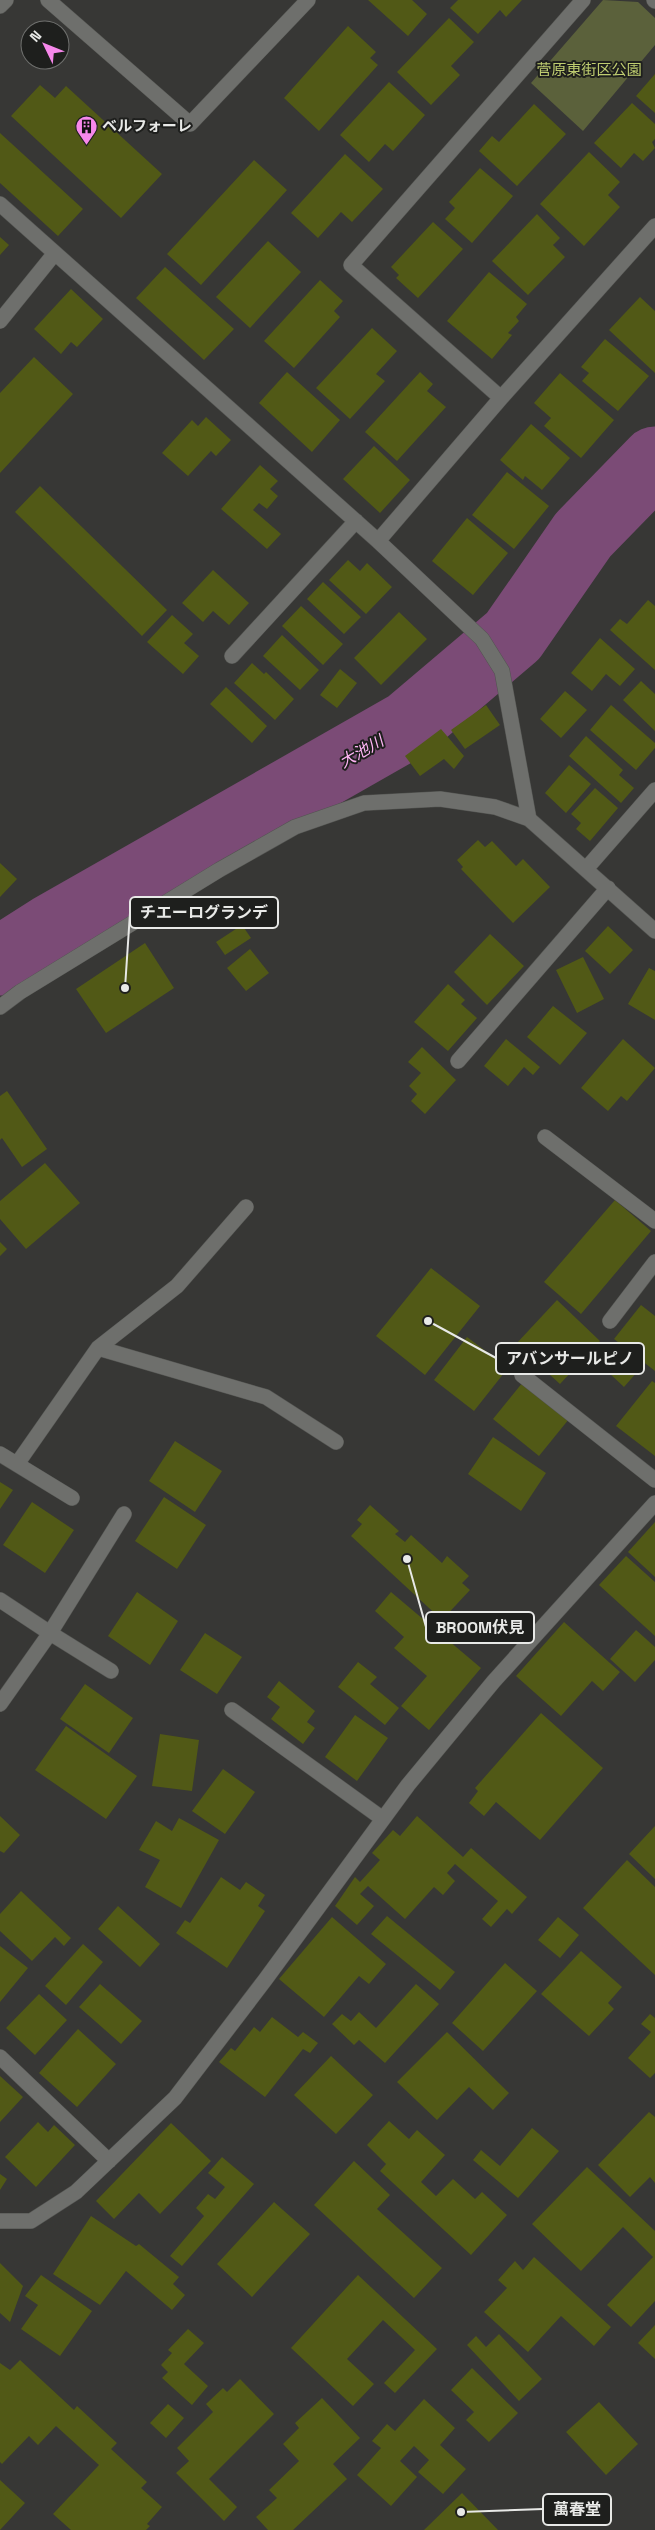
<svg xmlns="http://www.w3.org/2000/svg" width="655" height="2530" font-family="'Space Grotesk','Noto Sans JP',sans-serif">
<rect width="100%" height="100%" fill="#373735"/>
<path fill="#5b613b" d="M603,0L638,2L655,18V45L583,131L531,83Z"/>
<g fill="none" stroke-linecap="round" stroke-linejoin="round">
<path stroke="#7b4b76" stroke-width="69" d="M0,961L50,929L408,725L513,636L583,535L655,461"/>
</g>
<path fill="#515916" d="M368,0H412L427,14L408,36Z
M458,0H522L506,17L500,10L478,34L450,8Z
M449,18L474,42L451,66L460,75L431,105L397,72Z
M348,26L376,52L370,58L378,65L319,131L284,98Z
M655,74V113L636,96Z
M389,82L425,115L393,151L385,144L369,162L340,135Z
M40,85L55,98L66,86L162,174L121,218L11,116Z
M632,103L655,124V139L652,142L655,148L643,161L634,153L621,168L594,143Z
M534,104L566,134L517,186L479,151L492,136L499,142Z
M0,133L83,209L58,236L0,183Z
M589,152L620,182L608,195L620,207L584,246L540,204Z
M345,154L383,189L352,222L341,212L318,238L291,213Z
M254,160L287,190L201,285L167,254Z
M480,168L513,196L472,243L445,219L455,208L449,202Z
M537,214L560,238L553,245L565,257L528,295L492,261Z
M433,222L463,249L418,298L396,278L399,275L391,267Z
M0,237L9,245L0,255Z
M268,241L301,272L250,328L216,297Z
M165,267L234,329L204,360L136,298Z
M489,272L527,304L516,317L519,321L508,333L512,335L492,359L447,321Z
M320,280L343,301L334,311L340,317L294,368L264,341Z
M71,289L103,319L77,347L71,342L61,354L34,329Z
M640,297L655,311V373L609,330Z
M372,328L397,351L376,374L385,381L350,419L316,388Z
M605,339L649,376L618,411L582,381L589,373L581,367Z
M34,357L73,394L0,473V393Z
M287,372L340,420L312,452L259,403Z
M420,372L433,384L427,391L446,407L397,461L365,432Z
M560,373L614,420L581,458L544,426L551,418L534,403Z
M206,417L231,440L216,456L211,451L188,476L162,453L192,420L198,426Z
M531,424L570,458L542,490L525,476L523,480L500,460Z
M374,446L410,480L380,513L343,479Z
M260,465L278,481L270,489L278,496L267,509L259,503L253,510L281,534L267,549L221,509Z
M507,472L549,506L514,549L472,515Z
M40,486L167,610L142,636L15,512Z
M467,518L508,553L473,595L432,561Z
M348,560L360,571L367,563L392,587L366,614L329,580Z
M213,570L249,603L229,625L213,611L203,622L182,603Z
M323,582L361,617L344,634L307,599Z
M648,600L655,606V670L610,630L620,619L627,624Z
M301,606L343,644L323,665L282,626Z
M399,612L427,639L381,685L354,658Z
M172,615L193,634L184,643L199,656L183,674L147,642Z
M282,635L319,670L300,690L263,656Z
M600,638L635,669L620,686L606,674L592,691L571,673Z
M252,663L264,674L266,672L294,699L275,720L234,683Z
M340,669L357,683L337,708L320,695Z
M641,681L655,694V731L623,700Z
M226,687L267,726L252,743L210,704Z
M565,691L587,710L561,738L540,719Z
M486,705L500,725L465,749L451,730Z
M611,705L655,743V748L636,770L590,730Z
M441,729L464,756L454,769L444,759L420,776L405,756Z
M586,736L623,770L619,775L634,788L621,803L569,756Z
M569,765L591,784L566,813L545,793Z
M595,788L618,808L590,841L576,829L581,823L571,814Z
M478,840L485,847L492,841L516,866L523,859L550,887L513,923L461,869L463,867L457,860Z
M0,863L17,879L0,897Z
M242,925L251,938L225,955L216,942Z
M608,926L633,950L610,974L585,951Z
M490,934L524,966L487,1005L454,972Z
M145,943L174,988L106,1033L76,989Z
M250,949L269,973L246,991L227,968Z
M583,957L604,999L577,1013L556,970Z
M649,968L655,971V1020L628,1004Z
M448,984L465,1000L461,1004L477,1018L448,1051L414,1022Z
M553,1006L587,1033L560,1065L527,1037Z
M506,1039L540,1067L533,1075L524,1067L508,1086L484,1066Z
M623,1039L655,1068L627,1101L621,1096L608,1111L581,1088Z
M422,1047L456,1080L425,1114L411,1101L417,1094L409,1086L421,1073L408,1062Z
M7,1091L47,1149L22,1167L2,1138L0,1140V1096Z
M45,1163L80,1203L26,1249L0,1219V1201Z
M615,1200L651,1231L581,1314L544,1282Z
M0,1242L7,1249L0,1256Z
M431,1268L480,1306L425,1375L376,1336Z
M557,1300L600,1341L560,1384L516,1344Z
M641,1305L655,1316V1371L614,1339Z
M467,1337L508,1368L474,1411L434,1380Z
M606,1342L638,1371L624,1387L592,1357Z
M652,1381L655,1383V1456L616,1426Z
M523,1382L569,1419L539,1456L493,1419Z
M493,1437L546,1473L521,1511L468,1474Z
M175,1441L222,1471L195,1512L149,1481Z
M0,1482L13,1490L0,1509Z
M164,1497L206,1525L177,1569L135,1541Z
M32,1502L74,1530L45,1573L3,1545Z
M370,1505L399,1531L395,1534L405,1542L411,1535L442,1563L447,1556L469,1576L462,1583L470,1590L442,1620L351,1536L362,1524L357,1520Z
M655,1522V1577L628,1552Z
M626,1556L655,1582V1636L599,1585Z
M137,1592L178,1621L150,1665L108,1636Z
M391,1592L481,1668L429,1730L401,1706L427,1676L394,1648L404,1637L375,1611Z
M564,1622L620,1672L603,1691L592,1681L561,1716L516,1676Z
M636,1630L655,1647V1660L635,1682L610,1659Z
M205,1633L242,1657L217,1694L180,1670Z
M358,1662L377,1677L370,1684L399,1708L385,1725L338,1687Z
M279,1681L315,1711L307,1722L315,1728L303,1744L271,1719L280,1707L267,1697Z
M85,1684L133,1718L109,1753L60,1719Z
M541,1713L603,1768L540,1840L496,1802L484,1816L469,1803L478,1791L475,1788Z
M355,1715L388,1738L357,1781L325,1757Z
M66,1726L137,1776L106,1819L35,1770Z
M160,1734L199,1740L192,1791L152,1786Z
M223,1769L255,1792L225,1834L192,1811Z
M0,1816L20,1835L4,1853L0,1851Z
M417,1816L463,1857L471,1848L527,1897L512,1914L507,1909L491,1927L482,1919L498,1901L455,1864L447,1873L455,1881L443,1895L434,1887L405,1919L368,1886L360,1894L374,1906L357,1925L335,1906L355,1877L360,1882L380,1860L372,1853L393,1830L400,1836Z
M179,1818L219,1840L181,1908L145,1887L160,1860L139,1850L156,1821L172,1831Z
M655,1826V1879L629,1854Z
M627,1860L655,1887V1975L583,1908Z
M221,1877L240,1890L246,1882L265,1895L258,1906L265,1911L227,1968L176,1933L185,1920L190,1923Z
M21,1891L71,1938L64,1946L55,1937L32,1961L0,1931V1914Z
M118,1906L160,1944L140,1967L98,1929Z
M387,1916L455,1972L440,1990L371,1934Z
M332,1917L386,1964L369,1984L359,1976L324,2017L279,1979Z
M558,1917L579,1935L560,1958L538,1940Z
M83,1944L103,1962L66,2005L45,1986Z
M0,1946L28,1968L0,2002Z
M581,1951L622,1987L608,2003L614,2009L589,2036L541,1994Z
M505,1963L537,1991L483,2051L452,2023Z
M100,1984L142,2021L121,2044L79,2007Z
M416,1984L439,2004L385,2063L359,2040L354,2045L332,2024L342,2014L351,2021L359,2012L376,2028Z
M39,1994L67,2020L35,2055L6,2028Z
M650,2014L655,2018V2073L650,2078L628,2058L651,2032L641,2024Z
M272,2017L298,2037L303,2032L318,2043L310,2053L303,2049L265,2097L219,2062L231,2048L235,2051L254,2027L260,2032Z
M78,2029L116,2064L77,2107L39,2073Z
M447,2032L509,2093L493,2110L469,2087L437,2120L397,2082Z
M331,2056L373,2095L336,2134L294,2095Z
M0,2076L23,2097L0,2122Z
M649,2112L655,2117V2183L650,2177L630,2197L598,2165Z
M389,2121L409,2139L417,2130L445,2155L421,2182L436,2196L453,2179L475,2199L482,2192L507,2215L471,2255L380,2171L386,2164L367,2145Z
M38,2122L48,2132L54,2125L75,2145L36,2187L5,2157Z
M171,2123L211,2161L160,2214L139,2193L114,2219L96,2201Z
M532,2128L559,2151L518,2198L473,2160L481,2150L500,2166Z
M222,2157L254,2184L182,2266L170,2256L204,2216L196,2208L208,2194L215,2199L225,2187L208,2173Z
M354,2161L390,2195L377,2209L442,2268L414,2298L314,2205Z
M587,2167L655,2231V2301L631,2327L607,2305L653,2257L623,2227L581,2271L532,2224Z
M0,2174L7,2179L0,2190Z
M274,2202L310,2234L252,2297L217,2264Z
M91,2216L136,2246L139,2244L179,2277L173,2284L185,2295L172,2310L126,2271L100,2305L53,2274Z
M534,2257L611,2327L594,2346L561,2316L528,2352L484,2312L507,2288L498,2280L515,2261L523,2270Z
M0,2263L23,2286L10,2322L0,2313Z
M41,2275L92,2311L60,2356L21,2329L38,2305L25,2296Z
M358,2275L437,2349L395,2393L384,2383L415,2350L383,2320L347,2359L374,2384L353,2406L291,2348Z
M655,2325V2359L638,2343Z
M188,2329L204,2343L184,2364L208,2386L192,2405L162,2378L168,2372L161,2365L172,2353L168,2350Z
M499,2334L542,2379L519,2401L467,2345L476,2336L486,2347Z
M20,2360L74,2410L77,2406L117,2443L111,2449L147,2482L141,2488L162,2507L147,2524L150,2526L146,2530H71L53,2514L99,2465L56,2426L38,2445L29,2436L2,2464L0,2462V2363L10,2370Z
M472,2368L518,2413L489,2442L466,2420L474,2412L451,2390Z
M240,2379L274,2414L209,2479L237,2507L224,2521L176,2473L189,2461L177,2448L213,2412L206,2404L223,2388L227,2392Z
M322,2398L360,2438L333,2464L347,2479L293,2530H268L256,2517L277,2498L269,2490L299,2461L283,2444L299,2428L295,2423Z
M424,2399L455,2428L440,2445L466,2469L443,2494L418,2472L429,2460L414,2446L400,2461L417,2477L391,2506L357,2475L381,2448L372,2441L387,2424L395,2431Z
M599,2402L638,2444L606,2475L566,2432Z
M168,2404L184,2418L166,2438L150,2423Z
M0,2480L25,2503L0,2530Z
M462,2493L498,2530H424Z"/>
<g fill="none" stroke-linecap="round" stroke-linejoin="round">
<defs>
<path id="minor" d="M48,0L190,124L308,0
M654,0L655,1
M0,6L6,0
M0,204L378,541L482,639L502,671L529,819
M0,321L55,253
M501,398L351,265L583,0
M378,541L501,398L655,226
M232,656L356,521
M586,869L655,790
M0,1007L20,992L219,870L295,827L364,803L440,799L495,807L529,819L655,931
M458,1061L608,888
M545,1137L655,1221
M610,1321L655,1262
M98,1348L266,1397L336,1442
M522,1375L655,1480
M0,1454L72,1498
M17,1464L98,1348L177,1286L246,1207
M0,1600L50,1633L0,1704
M111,1671L50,1633L124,1514
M232,1710L383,1819
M0,2057L109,2161
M0,2221H31L76,2192L175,2098L265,1980L408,1785L494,1681L655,1503"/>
</defs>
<use href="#minor" stroke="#535451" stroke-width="16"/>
<use href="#minor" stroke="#6e6f6c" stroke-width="15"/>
</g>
<defs>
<symbol id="building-pin" viewBox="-11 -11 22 30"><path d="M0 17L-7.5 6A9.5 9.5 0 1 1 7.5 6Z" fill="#f788eb" stroke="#1e1f1d"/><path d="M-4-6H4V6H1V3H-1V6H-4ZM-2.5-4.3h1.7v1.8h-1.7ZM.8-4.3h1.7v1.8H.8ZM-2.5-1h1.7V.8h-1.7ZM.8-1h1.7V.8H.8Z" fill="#111"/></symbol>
</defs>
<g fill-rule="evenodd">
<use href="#building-pin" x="74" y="114" width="25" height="34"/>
</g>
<g text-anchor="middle" stroke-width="4" stroke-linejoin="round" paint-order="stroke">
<g font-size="15" fill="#bfcd70" stroke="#1e1f1d">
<text x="589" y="75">菅原東街区公園</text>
</g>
<g font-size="15" font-weight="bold" fill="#e8e9e7" stroke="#1e1f1d" text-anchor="start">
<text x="102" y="131">ベルフォーレ</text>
</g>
<g font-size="16" font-style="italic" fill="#ffb5f5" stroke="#1e1f1d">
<text transform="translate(361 751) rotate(-30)" y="6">大池川</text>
</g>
</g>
<path fill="none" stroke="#e8e9e7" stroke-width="2" d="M125 988L130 913M428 1321L496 1358M407 1559L426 1627M461 2512L543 2509"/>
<g fill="#e8e9e7" stroke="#1e1f1d" stroke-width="2">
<circle cx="125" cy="988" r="5"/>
<circle cx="428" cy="1321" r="5"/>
<circle cx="407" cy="1559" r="5"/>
<circle cx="461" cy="2512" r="5"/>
</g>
<g fill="#1e1f1d" stroke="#e8e9e7" stroke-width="2">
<rect x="130" y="897" width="148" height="31" rx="5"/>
<rect x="496" y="1343" width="148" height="31" rx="5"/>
<rect x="426" y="1612" width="108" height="31" rx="5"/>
<rect x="543" y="2494" width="68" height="31" rx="5"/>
</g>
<g font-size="16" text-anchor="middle" font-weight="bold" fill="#e8e9e7">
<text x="204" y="918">チエーログランデ</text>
<text x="570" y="1364">アバンサールピノ</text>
<text x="480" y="1633">BROOM伏見</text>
<text x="577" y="2515">萬春堂</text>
</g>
<g transform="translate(45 45) rotate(313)"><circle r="24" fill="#1e1f1d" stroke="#6f706e"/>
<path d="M0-4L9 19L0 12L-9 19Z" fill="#f788eb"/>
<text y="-8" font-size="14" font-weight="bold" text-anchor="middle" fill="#e8e9e7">N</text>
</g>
</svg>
